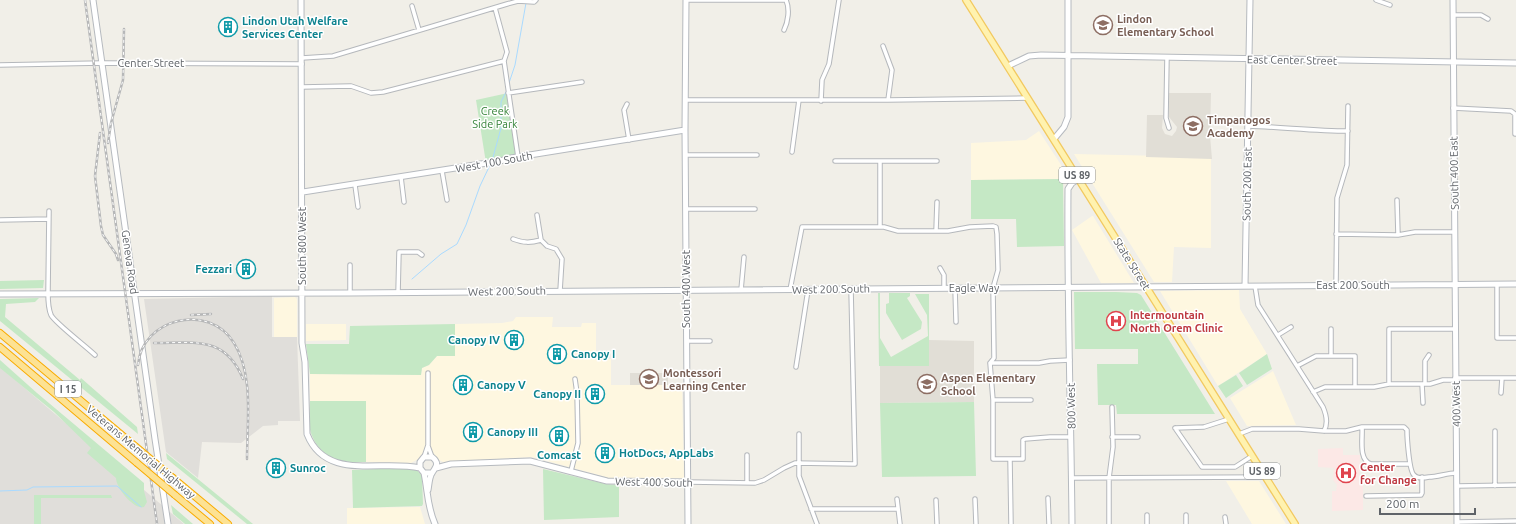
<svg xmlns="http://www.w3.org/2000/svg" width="1516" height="524" font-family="Ubuntu,sans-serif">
<rect width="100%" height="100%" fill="#f1efe8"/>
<path fill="#fef7e0" d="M1039,131L1063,168V179L971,180V143L1026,140Z
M1074,154L1211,157V248L1174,247L1172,282H1154Z
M1092,216H1093L1134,283H1101L1072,230Z
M1239,290L1240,309L1267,354L1218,386L1160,291Z
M295,297L297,299V337H274V298Z
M516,317H553L552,327H581L582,323H596V359H611V385H682L684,478H610L532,457L443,462L435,458L431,450H425L422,457L411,463L366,462V401H310V374L421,375L422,368L429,365L437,356H455V324L502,323L513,321Z
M306,324H346V340L306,341Z
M1273,371L1296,425L1247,426L1230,398Z
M1226,481H1259L1286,524H1252Z
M420,507L425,524H347V508Z"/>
<path fill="#e0deda" d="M272,296V337H297L300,421H278V425L263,426L241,443L202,442L198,478L166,452L144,299Z
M0,367L184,524H0Z"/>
<path fill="#e1ded6" d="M1169,93H1211L1210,136L1212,159L1146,157L1147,115H1163L1162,128L1165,134L1172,136L1176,131L1177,127L1169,117Z
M929,340L974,341V402L880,403V366H929Z
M630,373H668V385H630Z"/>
<path fill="#fce8e6" d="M1343,448V455H1360L1359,482H1363V510L1332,511V491H1336L1337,485L1333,480L1334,468L1318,467V449Z"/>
<path fill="#c5e8c5" d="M508,93L518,157L486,163L476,100Z
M1063,179L1064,246L1017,247L1016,219H971V180Z
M44,280L43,288L0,289V281Z
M1074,292H1116L1137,293L1141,295L1215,414H1117L1116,405H1098L1097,364H1138V349H1075Z
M878,293H880V338L891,357L928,336L927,315L915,294H929V366H879Z
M889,293H910V296L907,298L922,322L921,329L902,340L886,313V304L889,303Z
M39,298L35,302L6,304L5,317L80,380L81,378L137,427L138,434L0,321V299Z
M455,324V356H437L429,365L422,368L421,375L310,374L306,344H349L350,326Z
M1267,354L1272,369L1247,385L1239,373Z
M0,360L37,393L144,483V491L147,502L144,507C134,510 116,488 116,478L87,453L91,448L54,412L0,368Z
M1236,375L1243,386L1226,398L1218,386Z
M310,401H366V462C357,462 347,463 338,460C322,456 310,439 309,423C309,416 310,408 310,401Z
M974,402L976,476L882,477L880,403Z
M166,453L253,524H247L167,459Z
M403,468L417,470L422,476L423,504L422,506L353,508L352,470Z
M543,469L606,484L619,485V517L544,520Z
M34,495H111L112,498H41V524H34Z
M171,505L193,524H185L173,514Z"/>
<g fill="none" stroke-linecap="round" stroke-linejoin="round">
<path stroke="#aadaff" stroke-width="1" d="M509,83L515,65L526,3
M492,161L501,128V102L507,90
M412,279L441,254L457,244L466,225L480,186L490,165
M0,491L27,490L33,487L117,486L141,507"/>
<defs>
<path id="street" d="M686,0H784
M1376,0L1390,5
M412,6L419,30
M495,8L507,52L504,61L518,157
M1453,15H1481L1488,19
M784,30C788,22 790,9 786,0
M883,46L892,70L888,100
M1167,57L1166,118L1169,128
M302,58L333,56L507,4L518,1L534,2L536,0
M0,65L102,63L302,64
M302,87L351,86L371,93L383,92L504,61
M508,93L582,82
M685,100H888L1028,98
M821,101L822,80L829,64L839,0
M627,104L624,110L629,140
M1453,108L1511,111L1515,114V134
M1248,126C1282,127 1315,131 1348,131
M792,152L799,100
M686,155H757
M835,161H937
M880,162V227
M442,171L447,200
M401,177L404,202
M355,185L358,207
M1397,200L1398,235
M686,209H755
M49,211L48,293C48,300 48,308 51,315C55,323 87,347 95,355
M537,215L541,240L547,246L556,249L562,259L560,291
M0,220L49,219
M936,231L937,202
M1336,234L1398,235L1415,232H1454
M513,239C524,243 530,243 541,240
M350,265V293
M940,268L944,275V288
M1497,284V338H1516
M1336,285L1337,198L1347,165L1348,106
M1255,286L1258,305L1323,407C1326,414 1328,424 1324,431
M955,288L956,322
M741,290L744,257
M790,290L802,227H884L898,231H948L970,227L993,226L996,227L997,234L998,270L993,288L994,358L990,363
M398,293L399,252H418L422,255
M1331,329V356
M1278,335L1291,327
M687,341H710
M990,363L993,400V459H1023V440L1025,439L1050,437H1071
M990,363H1039L1050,361L1070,360
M1297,366L1316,356H1355V386
M796,367L808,290
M1455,378H1516
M1389,384V329H1456
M1422,384L1423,403
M1425,384V361L1429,355
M1313,392L1325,387H1374L1389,384H1430L1443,380H1455
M1501,393L1502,378
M993,400H1031
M1362,427C1363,438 1358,460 1371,464H1410
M1175,428L1202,467H1235L1252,456
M1175,428L1204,427L1229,419
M1495,431V486
M799,434V476L817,524
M1239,434L1252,429H1299L1324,431H1346L1362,427H1404L1407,430C1407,437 1409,471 1414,475C1417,479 1424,478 1429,477C1438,477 1447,473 1456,473
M1112,437H1138
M428,446L432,457
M747,455V483
M424,457L428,445V373
M1010,459L1011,524
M571,471L578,443L577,393L575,379
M1071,478L1266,477
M688,482L755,483L764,480L784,468L795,463L855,464L851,289
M1457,486L1516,485
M1366,496L1421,495L1422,493V477
M1048,498L1049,524
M897,499L900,524
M975,499L976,524
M936,500L937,524
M811,509H898
M1147,515V524
M1225,517L1226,524
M1457,522L1516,521
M1109,524V478L1113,447L1112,407
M1186,524V515"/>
<path id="secondary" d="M93,0L155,439L168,524
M301,0L302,343L305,362L307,434C326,482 381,459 420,468
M686,0L685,130L688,524
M1453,0L1457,524
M1008,66L1029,56L1041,55L1516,63
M1054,139L1064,127L1068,117V0
M303,192L500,161L511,158L685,130
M1245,286L1250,0
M0,294L350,293L1516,284
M436,468L451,464L530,461L607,481L688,482
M424,473C428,492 427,506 435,524
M428,490C429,485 429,478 432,473C436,467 440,463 432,457H424L420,462V468L424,473H432
M1072,524C1071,412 1067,300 1068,189L1072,183L1079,179"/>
<path id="primary" d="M966,0L1295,524"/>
<path id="highway" d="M0,333L135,446
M0,347L137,463
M173,478L228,524
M175,495L210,524"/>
</defs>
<use href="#street" stroke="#b5b8bc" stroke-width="5.5"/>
<use href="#secondary" stroke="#b6babf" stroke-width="7"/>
<use href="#primary" stroke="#f2c960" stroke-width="8"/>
<use href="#highway" stroke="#f9ab00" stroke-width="8"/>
<use href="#street" stroke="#fff" stroke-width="3.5"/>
<use href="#secondary" stroke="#fff" stroke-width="5"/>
<use href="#primary" stroke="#fff2af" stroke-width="5.5"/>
<use href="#highway" stroke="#fde293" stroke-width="6"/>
<defs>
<path id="rail" d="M85,0L157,524
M100,133L95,176L101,226L103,235L116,254L118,260
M108,143L111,123L123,80L124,29
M191,315L211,314
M154,343C194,343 225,335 243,379
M138,365C142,318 209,302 234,343C254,375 247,422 247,459"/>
</defs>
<use href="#rail" stroke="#b6b7b8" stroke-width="2.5"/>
<use href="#rail" stroke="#fff" stroke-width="1" stroke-dasharray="3" stroke-linecap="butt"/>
<defs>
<path id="highway-bridge" d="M135,446L173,478
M137,463L175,495"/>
</defs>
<use href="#highway-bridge" stroke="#f9ab00" stroke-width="8" stroke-linecap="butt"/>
<use href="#highway-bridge" stroke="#fde293" stroke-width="6"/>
</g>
<defs>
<symbol id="school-ring" viewBox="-11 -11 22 22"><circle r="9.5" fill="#fff" stroke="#8d6e63" stroke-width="1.5"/><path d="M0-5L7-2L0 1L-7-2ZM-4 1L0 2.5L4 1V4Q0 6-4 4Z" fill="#8d6e63"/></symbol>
<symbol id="building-ring" viewBox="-11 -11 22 22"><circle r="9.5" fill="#fff" stroke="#0f9aa8" stroke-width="1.5"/><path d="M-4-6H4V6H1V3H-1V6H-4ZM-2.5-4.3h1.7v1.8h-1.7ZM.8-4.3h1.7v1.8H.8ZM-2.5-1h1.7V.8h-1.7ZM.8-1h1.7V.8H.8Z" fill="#0f9aa8"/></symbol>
<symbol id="hospital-ring" viewBox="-11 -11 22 22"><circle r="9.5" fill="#fff" stroke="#e0444e" stroke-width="1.5"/><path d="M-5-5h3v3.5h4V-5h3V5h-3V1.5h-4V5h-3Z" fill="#e0444e"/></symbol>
</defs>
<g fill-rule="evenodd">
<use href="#school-ring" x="1092" y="14" width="22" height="22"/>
<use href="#building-ring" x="217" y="16" width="22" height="22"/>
<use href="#school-ring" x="1182" y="115" width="22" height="22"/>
<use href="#building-ring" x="235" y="258" width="22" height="22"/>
<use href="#hospital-ring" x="1105" y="310" width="22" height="22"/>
<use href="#building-ring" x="503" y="329" width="22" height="22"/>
<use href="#building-ring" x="546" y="343" width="22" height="22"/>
<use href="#school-ring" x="638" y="368" width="22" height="22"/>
<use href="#school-ring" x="916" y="373" width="22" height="22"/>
<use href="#building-ring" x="452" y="374" width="22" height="22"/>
<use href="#building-ring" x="584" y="383" width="22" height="22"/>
<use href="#building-ring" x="462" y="421" width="22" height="22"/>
<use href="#building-ring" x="548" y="425" width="22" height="22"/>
<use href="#building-ring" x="594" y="442" width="22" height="22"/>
<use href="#building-ring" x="265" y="457" width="22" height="22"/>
<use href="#hospital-ring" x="1335" y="462" width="22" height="22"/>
</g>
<g text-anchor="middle" stroke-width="3" stroke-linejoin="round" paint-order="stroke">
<g fill="#fff" stroke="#8f9295" stroke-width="1">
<rect x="1059" y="167" width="36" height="16" rx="3"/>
<rect x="55" y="381" width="26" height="16" rx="3"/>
<rect x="1244" y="463" width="36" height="16" rx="3"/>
</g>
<g font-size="10" font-weight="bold" fill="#5f6368">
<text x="1077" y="179">US 89</text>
<text x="68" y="393">I 15</text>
<text x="1262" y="475">US 89</text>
</g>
<g font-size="11" font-weight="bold" fill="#785e54" stroke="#fff" text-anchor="start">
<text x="1117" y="23">Lindon<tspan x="1117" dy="13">Elementary School</tspan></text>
<text x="1207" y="124">Timpanogos<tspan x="1207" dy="13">Academy</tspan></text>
<text x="663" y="377">Montessori<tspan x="663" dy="13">Learning Center</tspan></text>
<text x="941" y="382">Aspen Elementary<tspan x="941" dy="13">School</tspan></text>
</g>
<g font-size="11" font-weight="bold" fill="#0d838f" stroke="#fff" text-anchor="start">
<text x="242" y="25">Lindon Utah Welfare<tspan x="242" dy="13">Services Center</tspan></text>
<text x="232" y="273" text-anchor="end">Fezzari</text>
<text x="500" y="344" text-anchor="end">Canopy IV</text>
<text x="571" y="358">Canopy I</text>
<text x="477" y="389">Canopy V</text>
<text x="581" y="398" text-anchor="end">Canopy II</text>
<text x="487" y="436">Canopy III</text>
<text x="619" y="457">HotDocs, AppLabs</text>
<text x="559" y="459" text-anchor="middle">Comcast</text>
<text x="290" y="472">Sunroc</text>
</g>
<g font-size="11" fill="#5f6368" stroke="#fff">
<text transform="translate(1292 60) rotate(1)" y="4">East Center Street</text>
<text x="151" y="67">Center Street</text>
<text transform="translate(494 162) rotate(-10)" y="4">West 100 South</text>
<text transform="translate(1454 173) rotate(-91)" y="4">South 400 East</text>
<text transform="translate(1247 184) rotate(-89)" y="4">South 200 East</text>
<text transform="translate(302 246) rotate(-90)" y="4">South 800 West</text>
<text transform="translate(130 262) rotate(82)" y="4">Geneva Road</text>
<text transform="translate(1132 264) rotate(58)" y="4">State Street</text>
<text x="1353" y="289">East 200 South</text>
<text x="974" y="292">Eagle Way</text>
<text transform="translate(686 289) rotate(-90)" y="4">South 400 West</text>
<text transform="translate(831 289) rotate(-1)" y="4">West 200 South</text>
<text transform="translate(507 291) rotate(-1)" y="4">West 200 South</text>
<text transform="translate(1456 404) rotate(-91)" y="4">400 West</text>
<text transform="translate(1071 406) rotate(-91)" y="4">800 West</text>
<text transform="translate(141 452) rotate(40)" y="4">Veterans Memorial Highway</text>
<text transform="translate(654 482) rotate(1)" y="4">West 400 South</text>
</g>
<g font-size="11" fill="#348238" stroke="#fff">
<text x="495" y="115">Creek<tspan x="495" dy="13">Side Park</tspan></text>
</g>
<g font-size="11" font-weight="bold" fill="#be3a42" stroke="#fff" text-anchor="start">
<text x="1130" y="319">Intermountain<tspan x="1130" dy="13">North Orem Clinic</tspan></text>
<text x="1360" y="471">Center<tspan x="1360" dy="13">for Change</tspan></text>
</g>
</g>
<path d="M1380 508v6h95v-6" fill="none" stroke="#5f6368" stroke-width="2"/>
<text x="1386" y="508" font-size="12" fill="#5f6368" stroke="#ffffff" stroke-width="3" paint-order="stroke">200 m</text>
</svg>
